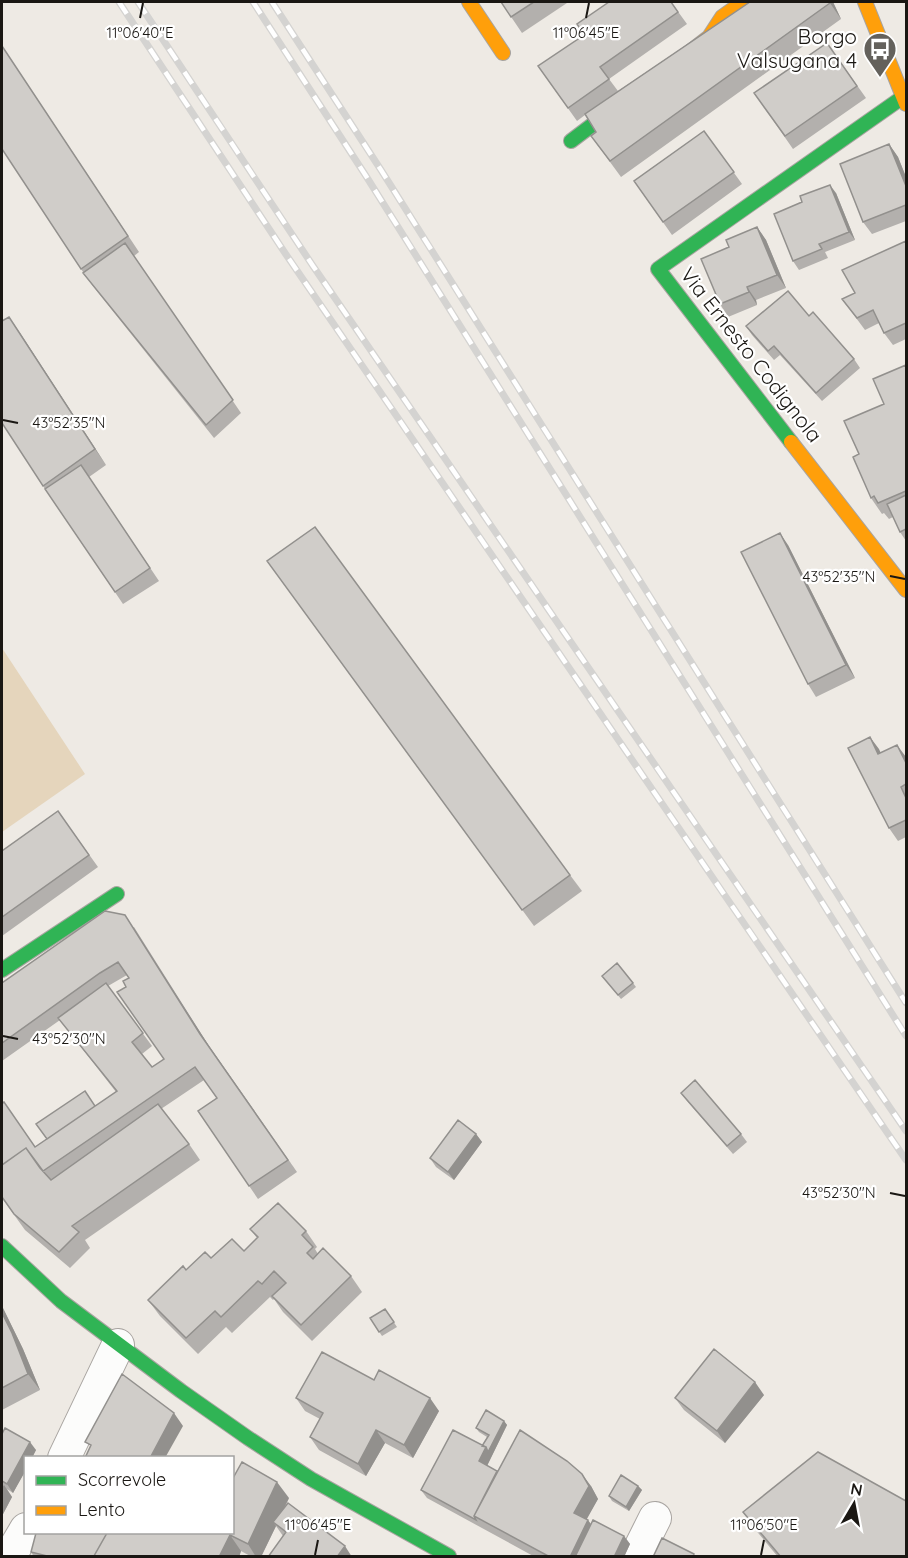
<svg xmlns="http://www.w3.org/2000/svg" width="908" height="1558" font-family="Quicksand,sans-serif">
<rect width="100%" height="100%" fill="#eeeae4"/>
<path fill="#e5d5bc" d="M2,648L85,774L2,832Z"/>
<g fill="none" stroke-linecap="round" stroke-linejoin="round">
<defs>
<path id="street" d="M64,1458L118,1345
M10,1556L26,1529
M636,1556L655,1518"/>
<path id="fast" d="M571,141L628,98
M791,442L658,269L903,97
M2,970L117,894
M2,1246L61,1301L181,1391L248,1438L311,1479L449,1556"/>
<path id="slow" d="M469,2L503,53
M865,2L906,104
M686,55L709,37L722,17L743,2
M791,442L906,590"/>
</defs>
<use href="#street" stroke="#a8a4a0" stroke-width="34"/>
<use href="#fast" stroke="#a8a4a0" stroke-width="16"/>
<use href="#slow" stroke="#a8a4a0" stroke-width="16"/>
<use href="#street" stroke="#fcfcfb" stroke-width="32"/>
<use href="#fast" stroke="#30b455" stroke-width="14"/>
<use href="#slow" stroke="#ff9f0a" stroke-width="14"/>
<defs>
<path id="rail" d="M119,2L285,253L906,1160
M138,2L313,266L906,1131
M253,2L366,176L906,1036
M272,2L381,170L906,1003"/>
</defs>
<use href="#rail" stroke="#d4d3d1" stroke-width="7"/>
<use href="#rail" stroke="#fff" stroke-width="4.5" stroke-dasharray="14" stroke-linecap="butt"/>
</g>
<path fill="#b3b0ad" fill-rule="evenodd" d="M501,2H567V3L522,33Z
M671,2L687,24L609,79L618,91L750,2H833L841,19L621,177L591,136L596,132L585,115L577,121L538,66Z
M827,43L866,98L793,149L754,93Z
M2,46L139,252L134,256L241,413L214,438L92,285L81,269Z
M704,131L742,184L672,235L634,181Z
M889,144L898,157L906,177V221L872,234L863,222Z
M836,193L855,240L825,252L828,258L799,270L793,261Z
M757,227L766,240L786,288L756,300L757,305L728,317L720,304L729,247Z
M906,241V339L893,345L884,333L879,323L865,330L842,299L855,293Z
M809,316L854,359L860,368L822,401L780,355L774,360L752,335L746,326Z
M20,333L106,465L89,477L159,581L123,604L43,486Z
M906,365V541L900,532L893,517L889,519L884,513L882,514L871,498L859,454L884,404Z
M788,545L855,678L816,697L808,684Z
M279,577L570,875L582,891L534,926Z
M870,737L880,753L906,759V837L898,841L889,828Z
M58,811L98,867L2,936V851Z
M134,927L209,1046L297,1172L258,1199L198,1111L217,1098L204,1080L161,1109L189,1144L200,1160L85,1240L90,1248L70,1268L25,1230L2,1198V1103L35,1147L116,1092L60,1020L2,1061V983ZM127,975L129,978L126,987L164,1059L152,1067L142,1054L152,1046L108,986Z
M605,980L633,983L636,987L621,999Z
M681,1093L741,1134L747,1142L733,1154L687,1101Z
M476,1134L482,1142L454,1180L436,1167L430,1158Z
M250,1229L306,1231L317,1247L315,1249L318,1254L351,1276L362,1292L312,1341L283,1312L274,1299L273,1300L270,1297L232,1333L226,1327L198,1354L160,1316L148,1300L186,1270L211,1258L244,1251L257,1238Z
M2,1306L23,1349L40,1390L2,1410Z
M385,1309L397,1327L382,1336L370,1318Z
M374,1380L439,1411L413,1458L385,1443L366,1476L319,1450L310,1437L320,1419L305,1411L296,1398Z
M764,1395L725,1443L684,1410L675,1398Z
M504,1421L507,1425L487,1466L497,1471L591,1486L598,1499L586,1519L591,1524L624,1536L630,1544L624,1557H535L427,1498L421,1490L482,1446L487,1437L479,1432L476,1428Z
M2,1434L36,1450L13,1493L7,1489L12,1497L2,1516Z
M638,1486L642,1490L629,1511L612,1501L609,1496Z
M289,1498L284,1509L345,1546L283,1536L276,1526L261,1557H252L241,1551L239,1557H34L31,1552L232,1533Z
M743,1512L906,1557H778L754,1528Z"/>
<path fill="#92908d" d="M829,2H833L841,19L830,3Z
M889,144L898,157L906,177V186Z
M830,185L836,193L855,240L849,232Z
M757,227L766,240L786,288L777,275Z
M747,287L756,300L757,305L749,292Z
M9,317L20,333L106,465L95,449Z
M780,533L788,545L855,678L846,665Z
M870,737L879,749L887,767L878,754Z
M897,745L906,757V763Z
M125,915L209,1046L297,1172L200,1034Z
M476,1134L482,1142L454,1180L448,1172Z
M2,1306L23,1349L40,1390L28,1374L2,1313Z
M755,1382L764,1395L725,1443L717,1431Z
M430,1398L439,1411L413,1458L404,1445Z
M174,1413L183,1426L165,1458H150Z
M504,1421L507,1425L485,1470L479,1461L486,1447Z
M376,1430L385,1443L366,1476L358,1464Z
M30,1442L36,1450L32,1458H26V1470L13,1493L7,1484Z
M582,1474L591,1486L598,1499L583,1526L574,1513Z
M277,1482L289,1498L276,1524L273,1522L276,1526L261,1557H256L248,1544Z
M4,1485L12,1497L2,1516V1488Z
M638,1486L642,1490L629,1511L626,1507Z
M588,1520L597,1533L585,1557H570Z
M230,1535L241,1551L239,1557H219Z
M624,1536L630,1544L624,1557H614Z
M345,1546L352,1557H337Z"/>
<path fill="#d0cdc9" stroke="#92908d" stroke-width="1.5" d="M501,2H534L511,17Z
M609,2H671L678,12L600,67L609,79L568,108L538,66L584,35L577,24Z
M750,2H829L830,3L610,161L591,136L596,132L585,114Z
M827,43L857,86L785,136L754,93Z
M2,46L128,236L81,269L2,149Z
M704,131L734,172L663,222L634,181Z
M889,144L906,186V205L863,222L840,164Z
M830,185L849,232L819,244L822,249L793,261L774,214L802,202L800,196Z
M757,227L777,275L747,287L749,292L720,304L701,259L729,247L726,240Z
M906,241V323L884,333L873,310L857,318L842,299L855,293L842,270Z
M125,243L233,400L206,425L83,273Z
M788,291L809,316L813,312L854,359L816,393L774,346L768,351L746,326Z
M9,317L95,449L43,486L2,423V321Z
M906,365V491L878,503L874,496L871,498L853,457L859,454L844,421L884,404L873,379Z
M81,465L150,568L115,592L45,489Z
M906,495V529L900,532L887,504Z
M315,527L570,875L522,910L267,561Z
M780,533L846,665L808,684L741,552Z
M870,737L878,754L897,745L906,763V784L901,787L906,798V820L889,828L848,748Z
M58,811L89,855L2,917V851Z
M105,911L125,915L200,1034L288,1160L249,1186L198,1111L217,1098L195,1067L43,1171L26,1148L2,1165V1103L4,1102L35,1147L117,1091L58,1018L106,983L143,1033L132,1042L152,1067L164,1059L117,992L126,987L123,981L129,978L118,962L100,973L2,1043V983Z
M617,963L633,983L618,995L602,976Z
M695,1080L741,1134L727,1146L681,1093Z
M85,1091L95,1106L47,1139L36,1124Z
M158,1104L189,1144L72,1226L79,1232L59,1252L14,1214L2,1197V1165L26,1148L40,1168L51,1180Z
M458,1120L476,1134L448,1172L430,1158Z
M278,1203L306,1231L302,1235L313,1247L307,1253L313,1259L323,1248L351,1276L301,1325L272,1296L286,1283L274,1271L262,1284L258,1281L221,1317L215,1311L186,1338L148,1300L183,1266L186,1270L205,1252L211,1258L232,1239L244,1251L258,1237L250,1229Z
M385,1309L394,1322L379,1332L370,1318Z
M2,1313L12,1333L28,1374L2,1388Z
M714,1349L755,1382L717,1431L675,1398Z
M322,1352L374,1380L379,1370L430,1398L404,1445L376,1430L358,1464L310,1437L323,1413L296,1398Z
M122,1374L174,1413L150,1458H85L91,1445L85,1442Z
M486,1410L504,1421L488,1452L486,1447L482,1446L489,1435L476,1428Z
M5,1428L30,1442L7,1484L2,1481V1434Z
M453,1430L486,1447L479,1461L497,1471L474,1516L476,1520L421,1490Z
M520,1430L567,1461L582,1474L589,1486L574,1513L588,1520L570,1557H550L474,1516Z
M818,1452L906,1501V1557H781L743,1512Z
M242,1462L277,1482L248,1544L230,1535L219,1557H96L94,1556L107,1533H232V1480Z
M621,1475L638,1486L626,1507L609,1496Z
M288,1503L345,1546L337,1557H268L286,1532L273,1522Z
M593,1520L624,1536L614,1557H575Z
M36,1533H107L94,1556L95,1557H51L31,1552Z
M662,1538L694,1554L693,1557H653Z"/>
<path fill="none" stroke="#1a1713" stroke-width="2" d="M140,18L143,3M586,18L589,3M3,420L18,423M890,576L905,579M3,1036L18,1039M890,1193L905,1196M315,1555L318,1540M761,1555L764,1540"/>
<defs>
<symbol id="bus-pin" viewBox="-11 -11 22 30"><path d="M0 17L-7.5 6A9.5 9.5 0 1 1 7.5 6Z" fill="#64615c" stroke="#fff"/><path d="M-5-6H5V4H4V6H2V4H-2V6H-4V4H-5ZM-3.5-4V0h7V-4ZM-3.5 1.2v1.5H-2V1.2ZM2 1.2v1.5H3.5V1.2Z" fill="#fff"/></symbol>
</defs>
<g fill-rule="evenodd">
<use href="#bus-pin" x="861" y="30" width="38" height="52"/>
</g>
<g text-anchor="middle" stroke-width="4.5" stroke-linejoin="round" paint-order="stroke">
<g font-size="21" fill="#1a1713" stroke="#fff" text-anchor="end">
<text x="857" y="44">Borgo<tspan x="857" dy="24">Valsugana 4</tspan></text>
</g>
<g font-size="21" fill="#1a1713" stroke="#fff">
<text transform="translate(751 355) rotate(52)" y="7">Via Ernesto Codignola</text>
</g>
</g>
<g font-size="15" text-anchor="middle" fill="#1a1713" stroke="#fff" stroke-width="4.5" stroke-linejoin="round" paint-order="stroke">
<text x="140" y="38">11°06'40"E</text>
<text x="586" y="38">11°06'45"E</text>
<text x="69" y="428">43°52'35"N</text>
<text x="839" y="582">43°52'35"N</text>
<text x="69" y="1044">43°52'30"N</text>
<text x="839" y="1198">43°52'30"N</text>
<text x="318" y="1530">11°06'45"E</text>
<text x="764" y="1530">11°06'50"E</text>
</g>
<rect width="908" height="1558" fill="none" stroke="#1a1713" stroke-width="6"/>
<rect x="24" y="1456" width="210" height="78" fill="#ffffff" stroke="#a3a2a1" stroke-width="1.5"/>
<rect x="36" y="1476" width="30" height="9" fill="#30b455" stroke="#a3a2a1" stroke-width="1.5"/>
<text x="78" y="1486" font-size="18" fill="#1a1713">Scorrevole</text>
<rect x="36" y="1506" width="30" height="9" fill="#ff9f0a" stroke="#a3a2a1" stroke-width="1.5"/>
<text x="78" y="1516" font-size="18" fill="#1a1713">Lento</text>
<g transform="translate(854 1504) rotate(10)" stroke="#ffffff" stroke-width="4.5" paint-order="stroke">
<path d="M0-4.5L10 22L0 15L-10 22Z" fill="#1a1713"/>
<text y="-9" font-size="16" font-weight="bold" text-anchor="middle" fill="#1a1713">N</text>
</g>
</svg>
